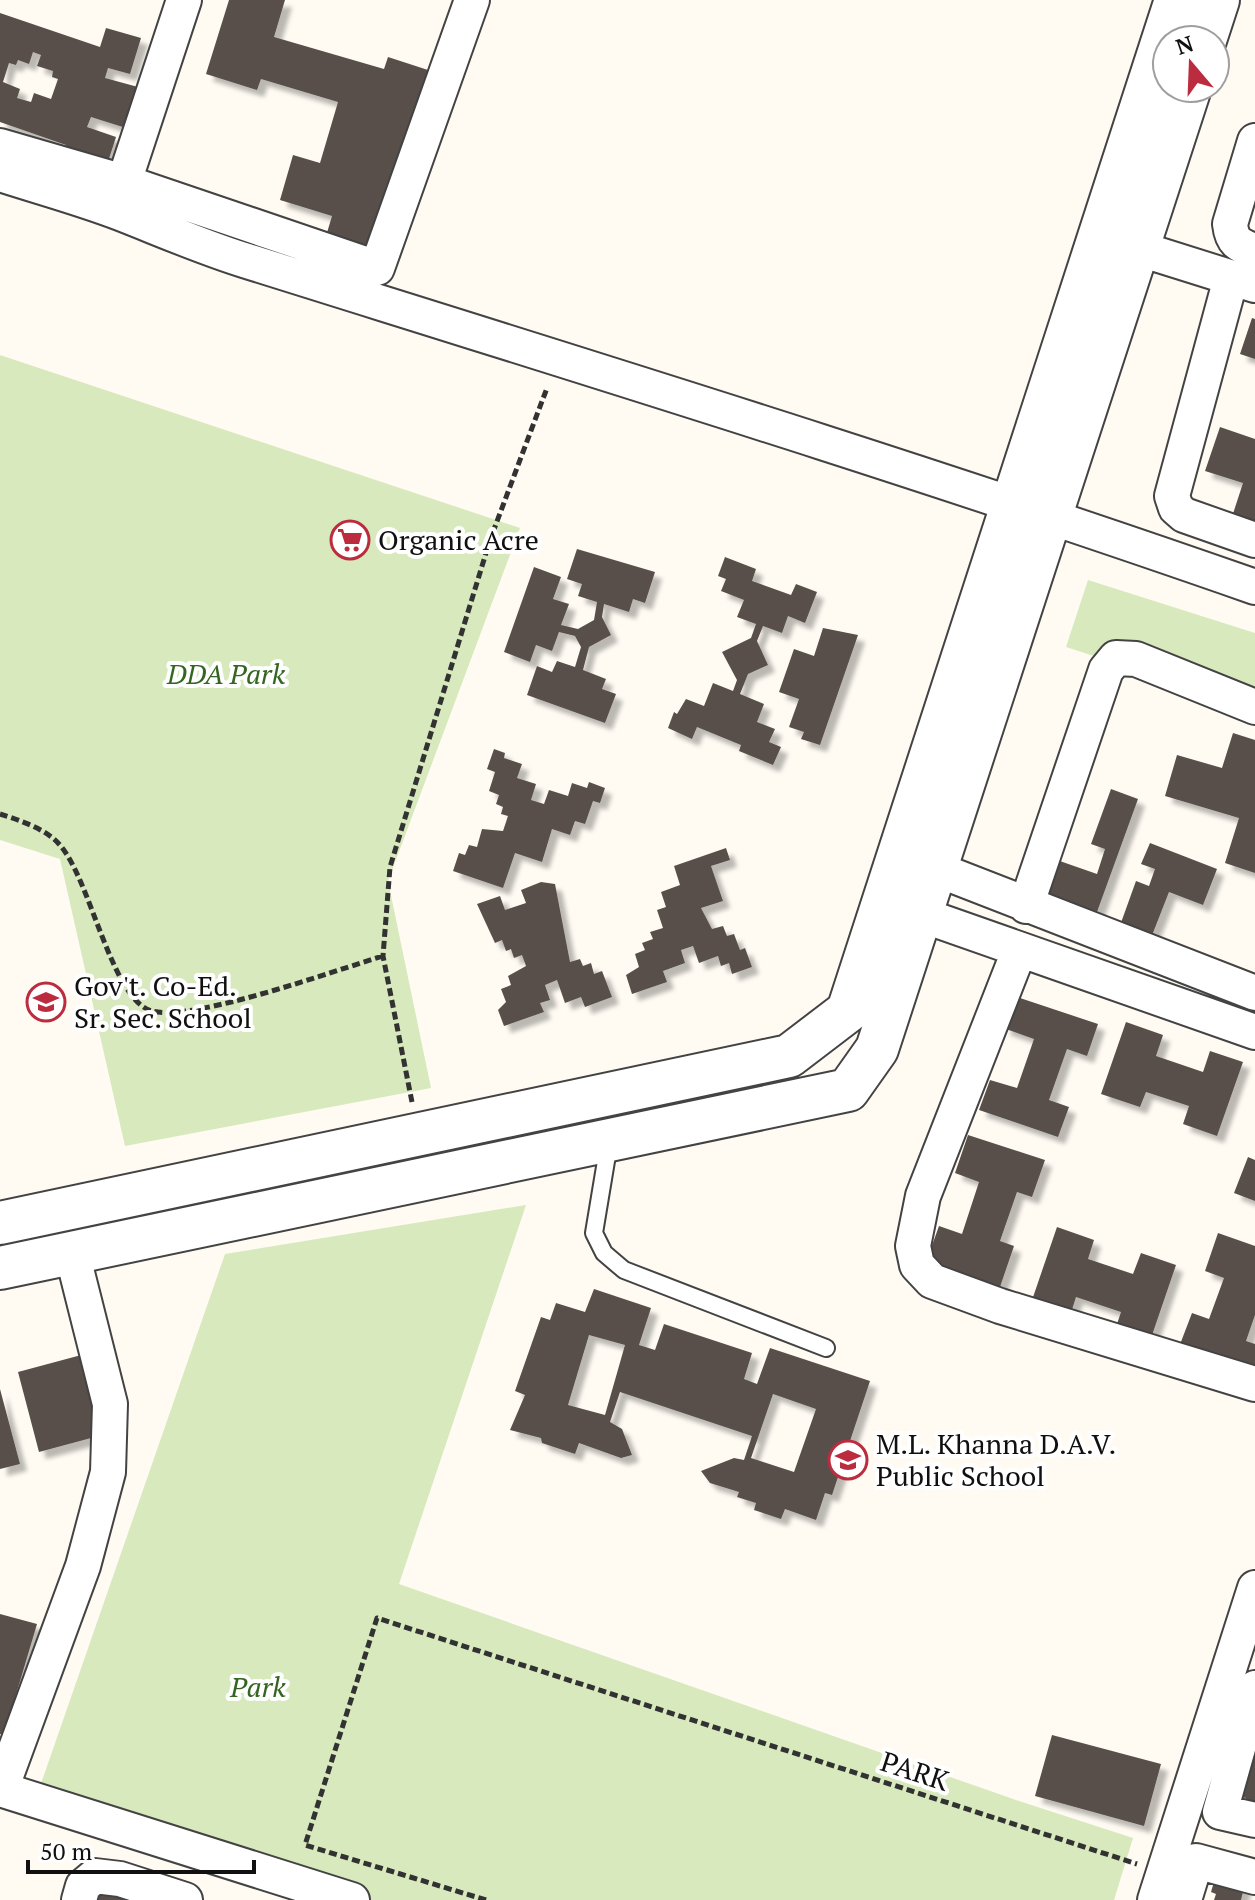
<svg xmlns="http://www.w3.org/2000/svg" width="1255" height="1900" font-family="'PT Serif',serif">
<defs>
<filter id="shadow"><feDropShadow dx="7" dy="7" stdDeviation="2" flood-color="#0004"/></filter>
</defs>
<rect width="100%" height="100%" fill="#fffbf3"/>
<path fill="#d7e9bd" d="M0,355L520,528L388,881L431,1088L125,1146L60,859L0,840Z
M1088,580L1255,633V708L1066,647Z
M526,1205L399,1584L1016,1800L1133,1838L1114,1900H360L36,1798L225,1254Z"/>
<path fill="#58504c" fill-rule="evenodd" filter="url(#shadow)" d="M229,0H285L274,37L384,69L388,57L428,70L372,250L326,236L332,216L280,200L293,155L320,163L338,102L261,79L257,90L206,74Z
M0,13L100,47L106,28L141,38L130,74L108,68L105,78L138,87L126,128L91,117L87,127L116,137L106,168L63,154L66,145L0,122ZM33,52L41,55L37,66L53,71L52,77L58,79L51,99L34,93L31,102L17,98L20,89L3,82L9,63L16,65L18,60L29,64Z
M1252,318L1255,319V359L1240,354Z
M1220,427L1255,439V537L1228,529L1243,483L1205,471Z
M577,549L655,572L645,603L633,599L629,612L604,604L602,617L611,635L589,647L583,670L606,679L602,689L616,694L605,723L527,695L537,666L552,672L557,661L575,667L581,647L575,636L559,632L552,651L536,645L530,662L504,652L534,567L561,577L553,599L569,604L561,625L578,629L594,620L597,602L578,596L582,584L567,579Z
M725,557L756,569L752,581L791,595L796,584L817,592L805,623L788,616L782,633L763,626L757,641L768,665L748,674L740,694L764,704L757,722L775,729L769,742L781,747L773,765L739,751L741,745L697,727L692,739L668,728L674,712L677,714L686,699L704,706L713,683L733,691L737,680L722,652L751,638L756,624L737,617L744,600L721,591L726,579L718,576Z
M823,628L858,635L820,745L801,739L804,732L789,727L799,699L779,692L794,649L814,656Z
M1233,733L1255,740V873L1225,863L1239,818L1165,796L1177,755L1222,768Z
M494,749L505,753L504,758L522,764L517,778L536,784L531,800L544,804L549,790L568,796L572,783L587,788L589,782L605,788L600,803L593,801L585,824L575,821L570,835L552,829L542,862L515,853L503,888L453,871L459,853L465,855L469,845L477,847L482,829L503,831L508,816L501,814L503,807L496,804L499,795L489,791L495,772L487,769Z
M1111,789L1138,799L1097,912L1042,892L1054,859L1097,874L1105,849L1091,844Z
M1150,843L1217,869L1203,905L1169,892L1149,943L1118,931L1136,881L1149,886L1155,869L1141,864Z
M726,848L730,860L711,866L723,901L701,908L712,929L723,926L727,936L734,934L740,950L745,948L752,967L732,974L729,963L721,966L718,956L699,963L693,946L681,950L685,963L663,971L667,982L632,994L626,975L639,967L635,954L645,950L642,943L653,939L650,932L663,928L657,910L666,907L661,892L680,885L674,866Z
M541,882L555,884L570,962L580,959L583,966L591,963L594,974L602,971L612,997L585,1007L581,997L565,1003L557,980L545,985L550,1000L540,1003L544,1012L504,1026L498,1010L506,1002L501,989L511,985L508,976L526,966L522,955L514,958L511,949L506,951L502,940L495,943L477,904L500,896L505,910L526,903L521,890Z
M1014,996L1098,1024L1087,1056L1067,1049L1049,1100L1069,1107L1058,1137L979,1110L990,1080L1017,1088L1034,1039L1003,1028Z
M1126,1022L1163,1035L1156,1056L1203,1072L1210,1051L1243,1062L1217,1136L1183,1124L1189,1106L1146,1092L1140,1107L1101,1094Z
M968,1135L1045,1160L1032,1197L1017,1192L1000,1241L1014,1246L1000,1287L926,1262L939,1226L962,1234L979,1182L955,1173Z
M1248,1157L1255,1160V1201L1234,1193Z
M1057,1227L1094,1240L1088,1259L1133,1274L1141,1253L1176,1265L1149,1344L1114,1333L1121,1312L1076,1297L1070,1316L1031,1303Z
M1218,1233L1255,1246V1315L1246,1341L1255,1344V1374L1179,1347L1192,1313L1209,1319L1224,1278L1205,1271Z
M594,1289L651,1308L639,1345L655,1350L664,1324L752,1353L744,1379L757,1384L770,1348L870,1381L832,1495L825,1493L816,1520L785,1509L781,1519L754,1510L756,1503L737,1497L739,1492L710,1483L701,1471L734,1458L744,1460L752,1436L620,1392L610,1422L622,1429L632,1455L621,1458L579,1443L575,1454L542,1443L541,1438L510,1430L525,1395L515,1391L541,1317L550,1320L556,1303L585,1312ZM589,1335L625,1345L605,1415L568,1405ZM773,1394L816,1409L794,1472L751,1458Z
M85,1354L106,1434L39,1452L18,1372Z
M0,1389L20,1464L0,1469Z
M0,1614L37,1624L4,1735L0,1734Z
M1255,1718V1812L1243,1808L1246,1798L1232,1794Z
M1052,1735L1161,1764L1144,1826L1035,1796Z
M1216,1875L1245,1884L1241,1900H1214L1216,1894L1211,1892Z
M94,1885L134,1900H88Z"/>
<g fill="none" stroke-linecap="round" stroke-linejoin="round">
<defs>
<path id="service" d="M609,1143L594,1233L604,1253L624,1270L826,1348"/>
<path id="minor" d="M1255,141L1230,224C1232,242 1238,245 1255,251
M0,146L124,182L377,268L472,0
M0,174C40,187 81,198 120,213C161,229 202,247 244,260C582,366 921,470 1255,587
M124,182L184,0
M1137,248L1255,285
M1231,278L1172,496L1176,508L1184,515L1255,540
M936,869L1255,993
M1026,906L1106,670L1116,658L1136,659L1255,707
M922,915L1255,1032
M1019,951L923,1196L913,1246L917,1265L932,1281L1000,1306L1255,1384
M1255,1688L1220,1812L1255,1820
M0,1789L352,1900
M1,1789L83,1566L108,1472L110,1404L72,1253
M79,1900L83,1886L95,1876L120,1879L185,1900
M1155,1900L1255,1588
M1184,1900L1196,1861L1255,1877"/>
<path id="tertiary" d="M1205,40L1218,0
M0,1223L789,1056L848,1011L1176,0
M0,1268L848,1090L877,1049L1190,88"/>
</defs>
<use href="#service" stroke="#434343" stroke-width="20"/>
<use href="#minor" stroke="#434343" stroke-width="38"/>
<use href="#tertiary" stroke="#434343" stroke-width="46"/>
<path stroke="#323232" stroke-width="5" stroke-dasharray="8 4" stroke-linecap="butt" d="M0,814C19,820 46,829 59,844C91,879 111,1000 152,1011C193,1022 336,970 383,956
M412,1102L383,956L390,867L490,540L547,388
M486,1900L305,1845L377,1618L1137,1864"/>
<use href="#service" stroke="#fff" stroke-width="16"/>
<use href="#minor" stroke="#fff" stroke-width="34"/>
<use href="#tertiary" stroke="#fff" stroke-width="42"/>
</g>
<defs>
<symbol id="supermarket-ring" viewBox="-11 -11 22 22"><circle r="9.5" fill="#fff" stroke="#bc2c3f" stroke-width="1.5"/><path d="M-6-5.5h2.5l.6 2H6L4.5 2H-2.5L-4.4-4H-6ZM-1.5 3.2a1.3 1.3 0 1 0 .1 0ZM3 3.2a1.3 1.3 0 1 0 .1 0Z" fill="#bc2c3f"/></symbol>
<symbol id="school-ring" viewBox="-11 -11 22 22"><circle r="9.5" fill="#fff" stroke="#bc2c3f" stroke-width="1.5"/><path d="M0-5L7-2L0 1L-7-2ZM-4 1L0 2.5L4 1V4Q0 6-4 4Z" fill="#bc2c3f"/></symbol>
</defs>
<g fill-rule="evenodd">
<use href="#supermarket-ring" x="328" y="518" width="44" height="44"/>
<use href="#school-ring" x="24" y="980" width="44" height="44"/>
<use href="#school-ring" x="826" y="1438" width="44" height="44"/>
</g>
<g text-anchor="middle" stroke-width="8" stroke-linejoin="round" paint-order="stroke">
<g font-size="28" fill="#101010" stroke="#fff" text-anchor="start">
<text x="378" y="550">Organic Acre</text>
<text x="74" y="996">Gov't. Co-Ed.<tspan x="74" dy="32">Sr. Sec. School</tspan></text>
<text x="876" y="1454">M.L. Khanna D.A.V.<tspan x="876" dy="32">Public School</tspan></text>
</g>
<g font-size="28" font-style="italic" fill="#356621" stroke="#fff">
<text x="226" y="684">DDA Park</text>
<text x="258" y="1697">Park</text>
</g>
<g font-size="28" fill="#101010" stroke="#fff">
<text transform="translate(915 1771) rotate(18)" y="10">PARK</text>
</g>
</g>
<g transform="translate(1191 64) rotate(341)"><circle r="38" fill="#ffffff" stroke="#9f9f9f" stroke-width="2"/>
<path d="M0-6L14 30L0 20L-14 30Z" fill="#bc2c3f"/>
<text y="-12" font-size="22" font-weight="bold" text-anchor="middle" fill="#101010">N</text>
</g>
<path d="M28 1860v12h226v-12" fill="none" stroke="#101010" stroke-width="4"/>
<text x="40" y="1860" font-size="24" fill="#101010" stroke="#ffffff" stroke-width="6" paint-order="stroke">50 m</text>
</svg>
